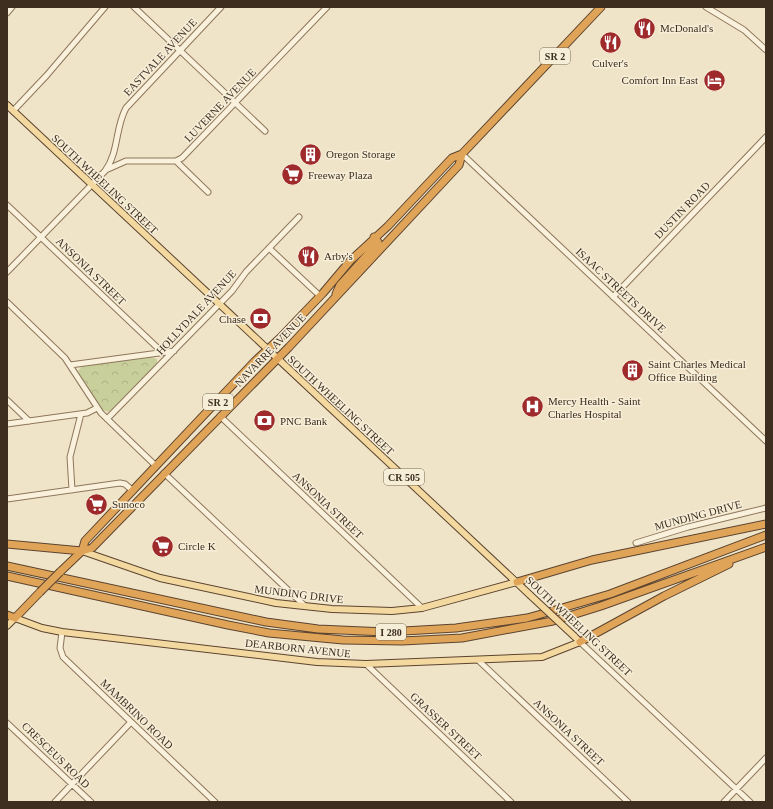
<svg xmlns="http://www.w3.org/2000/svg" width="773" height="809" font-family="'Times New Roman',serif">
<defs>
<pattern id="forest-crowns" width="20" height="18" patternUnits="userSpaceOnUse"><rect width="20" height="18" fill="#c9cf9b"/><path d="M2 6a3 3 0 1 1 6 0M12 15a3 3 0 1 1 6 0" fill="none" stroke="#aeb285"/></pattern>
</defs>
<rect width="100%" height="100%" fill="#f0e4c8"/>
<path fill="url(#forest-crowns)" d="M151,357L157,359V364L112,410L108,412L101,409L78,371L82,366Z"/>
<g fill="none" stroke-linecap="round" stroke-linejoin="round">
<defs>
<path id="minor" d="M134,7L265,131
M706,7L744,30L766,50
M7,13L12,7
M13,111L47,75L105,7
M462,154L766,441
M176,161L208,192
M108,169L126,161H176L182,158L327,7
M7,205L162,352
M269,248L320,296
M7,272L105,171C119,152 115,128 126,108L221,7
M613,297L766,137
M7,302L65,358L101,413L156,466
M70,365L174,351
M7,400L29,421
M220,416L422,608
M107,419L232,291L246,272L299,217
M7,424L87,413L97,408
M164,473L305,606
M72,490L70,457L81,414
M7,499L120,483L125,484L133,491
M636,543L688,527L766,508
M62,632L60,648L63,657L215,802
M580,642L750,802
M478,660L628,802
M366,664L511,802
M7,723L91,802
M55,802L131,722
M724,802L766,758"/>
<path id="major" d="M7,105L530,595
M82,551L160,578L276,603L332,609L392,611L422,608L517,582
M7,626L15,618L42,628L62,632L317,662L366,664L542,657L580,642L574,636"/>
<path id="highway" d="M336,294L340,285L377,244L378,242L374,237
M7,544L82,551L92,548L289,347L459,165L462,154
M7,566L266,622L318,629L386,632L456,628L527,618L545,613L610,594L766,535
M60,572L82,551L85,541L255,361L280,338L323,293L350,261L388,226L452,158L462,154L601,7
M7,576L228,625L269,633L343,640L402,641L462,638L553,621L601,606L766,547
M517,582L592,560L766,524
M7,615L15,618L40,592
M580,642L664,596L729,564"/>
</defs>
<use href="#minor" stroke="#8d765c" stroke-width="7"/>
<use href="#major" stroke="#5b4430" stroke-width="8"/>
<use href="#highway" stroke="#5b4430" stroke-width="9"/>
<use href="#minor" stroke="#faf1dc" stroke-width="5"/>
<use href="#major" stroke="#f3d9a0" stroke-width="6"/>
<use href="#highway" stroke="#e0a458" stroke-width="7"/>
<defs>
<path id="major-bridge" d="M530,595L574,636"/>
<path id="highway-bridge" d="M40,592L60,572"/>
</defs>
<use href="#major-bridge" stroke="#5b4430" stroke-width="8" stroke-linecap="butt"/>
<use href="#highway-bridge" stroke="#5b4430" stroke-width="9" stroke-linecap="butt"/>
<use href="#major-bridge" stroke="#f3d9a0" stroke-width="6"/>
<use href="#highway-bridge" stroke="#e0a458" stroke-width="7"/>
</g>
<defs>
<symbol id="restaurant-disc" viewBox="-11 -11 22 22"><circle r="9.5" fill="#9e2a2b" stroke="#f7eed8"/><path d="M-5-6h1v4h1v-4h1v4h1v-4h1v5L-1.5 .5V6h-2V.5L-5-1ZM5-6V6H3V1.5H1.5Q1.5-4 5-6Z" fill="#fff"/></symbol>
<symbol id="hotel-disc" viewBox="-11 -11 22 22"><circle r="9.5" fill="#9e2a2b" stroke="#f7eed8"/><path d="M-6-4.5h1.5V1H6V5H4.5V3h-9V5H-6ZM-4 0a1.8 1.8 0 1 1 3.6 0ZM.5 0V-2.5h3Q6-2.5 6 0Z" fill="#fff"/></symbol>
<symbol id="building-disc" viewBox="-11 -11 22 22"><circle r="9.5" fill="#9e2a2b" stroke="#f7eed8"/><path d="M-4-6H4V6H1V3H-1V6H-4ZM-2.5-4.3h1.7v1.8h-1.7ZM.8-4.3h1.7v1.8H.8ZM-2.5-1h1.7V.8h-1.7ZM.8-1h1.7V.8H.8Z" fill="#fff"/></symbol>
<symbol id="supermarket-disc" viewBox="-11 -11 22 22"><circle r="9.5" fill="#9e2a2b" stroke="#f7eed8"/><path d="M-6-5.5h2.5l.6 2H6L4.5 2H-2.5L-4.4-4H-6ZM-1.5 3.2a1.3 1.3 0 1 0 .1 0ZM3 3.2a1.3 1.3 0 1 0 .1 0Z" fill="#fff"/></symbol>
<symbol id="bank-disc" viewBox="-11 -11 22 22"><circle r="9.5" fill="#9e2a2b" stroke="#f7eed8"/><path d="M-6-4H6V4H-6ZM0-2.3a2.3 2.3 0 1 0 0 4.6a2.3 2.3 0 1 0 0-4.6Z" fill="#fff"/></symbol>
<symbol id="hospital-disc" viewBox="-11 -11 22 22"><circle r="9.5" fill="#9e2a2b" stroke="#f7eed8"/><path d="M-5-5h3v3.5h4V-5h3V5h-3V1.5h-4V5h-3Z" fill="#fff"/></symbol>
</defs>
<g fill-rule="evenodd">
<use href="#restaurant-disc" x="632" y="16" width="25" height="25"/>
<use href="#restaurant-disc" x="598" y="30" width="25" height="25"/>
<use href="#hotel-disc" x="702" y="68" width="25" height="25"/>
<use href="#building-disc" x="298" y="142" width="25" height="25"/>
<use href="#supermarket-disc" x="280" y="162" width="25" height="25"/>
<use href="#restaurant-disc" x="296" y="244" width="25" height="25"/>
<use href="#bank-disc" x="248" y="306" width="25" height="25"/>
<use href="#building-disc" x="620" y="358" width="25" height="25"/>
<use href="#hospital-disc" x="520" y="394" width="25" height="25"/>
<use href="#bank-disc" x="252" y="408" width="25" height="25"/>
<use href="#supermarket-disc" x="84" y="492" width="25" height="25"/>
<use href="#supermarket-disc" x="150" y="534" width="25" height="25"/>
</g>
<g text-anchor="middle" stroke-width="3" stroke-linejoin="round" paint-order="stroke">
<g fill="#f7eed8" stroke="#756857" stroke-width="1">
<rect x="540" y="48" width="30" height="16" rx="3"/>
<rect x="203" y="394" width="30" height="16" rx="3"/>
<rect x="384" y="469" width="40" height="16" rx="3"/>
<rect x="376" y="624" width="30" height="16" rx="3"/>
</g>
<g font-size="10" font-weight="bold" fill="#3d2e20">
<text x="555" y="60">SR 2</text>
<text x="218" y="406">SR 2</text>
<text x="404" y="481">CR 505</text>
<text x="391" y="636">I 280</text>
</g>
<g font-size="11" fill="#3d2e20" stroke="#f7eed8" text-anchor="start">
<text x="660" y="32">McDonald's</text>
<text x="610" y="67" text-anchor="middle">Culver's</text>
<text x="698" y="84" text-anchor="end">Comfort Inn East</text>
<text x="326" y="158">Oregon Storage</text>
<text x="308" y="179">Freeway Plaza</text>
<text x="324" y="260">Arby's</text>
<text x="246" y="323" text-anchor="end">Chase</text>
<text x="648" y="368">Saint Charles Medical<tspan x="648" dy="13">Office Building</tspan></text>
<text x="548" y="405">Mercy Health - Saint<tspan x="548" dy="13">Charles Hospital</tspan></text>
<text x="280" y="425">PNC Bank</text>
<text x="112" y="508">Sunoco</text>
<text x="178" y="550">Circle K</text>
</g>
<g font-size="11" fill="#3d2e20" stroke="#f7eed8">
<text transform="translate(160 57) rotate(-47)" y="4">EASTVALE AVENUE</text>
<text transform="translate(220 105) rotate(-46)" y="4">LUVERNE AVENUE</text>
<text transform="translate(105 184) rotate(43)" y="4">SOUTH WHEELING STREET</text>
<text transform="translate(682 210) rotate(-46)" y="4">DUSTIN ROAD</text>
<text transform="translate(91 271) rotate(44)" y="4">ANSONIA STREET</text>
<text transform="translate(621 290) rotate(43)" y="4">ISAAC STREETS DRIVE</text>
<text transform="translate(196 312) rotate(-47)" y="4">HOLLYDALE AVENUE</text>
<text transform="translate(270 350) rotate(-46)" y="4">NAVARRE AVENUE</text>
<text transform="translate(341 405) rotate(43)" y="4">SOUTH WHEELING STREET</text>
<text transform="translate(328 505) rotate(43)" y="4">ANSONIA STREET</text>
<text transform="translate(698 515) rotate(-15)" y="4">MUNDING DRIVE</text>
<text transform="translate(299 594) rotate(7)" y="4">MUNDING DRIVE</text>
<text transform="translate(579 626) rotate(43)" y="4">SOUTH WHEELING STREET</text>
<text transform="translate(298 648) rotate(6)" y="4">DEARBORN AVENUE</text>
<text transform="translate(137 714) rotate(44)" y="4">MAMBRINO ROAD</text>
<text transform="translate(446 726) rotate(43)" y="4">GRASSER STREET</text>
<text transform="translate(569 732) rotate(43)" y="4">ANSONIA STREET</text>
<text transform="translate(56 755) rotate(44)" y="4">CRESCEUS ROAD</text>
</g>
</g>
<rect width="773" height="809" fill="none" stroke="#3d2e20" stroke-width="16"/>
</svg>
